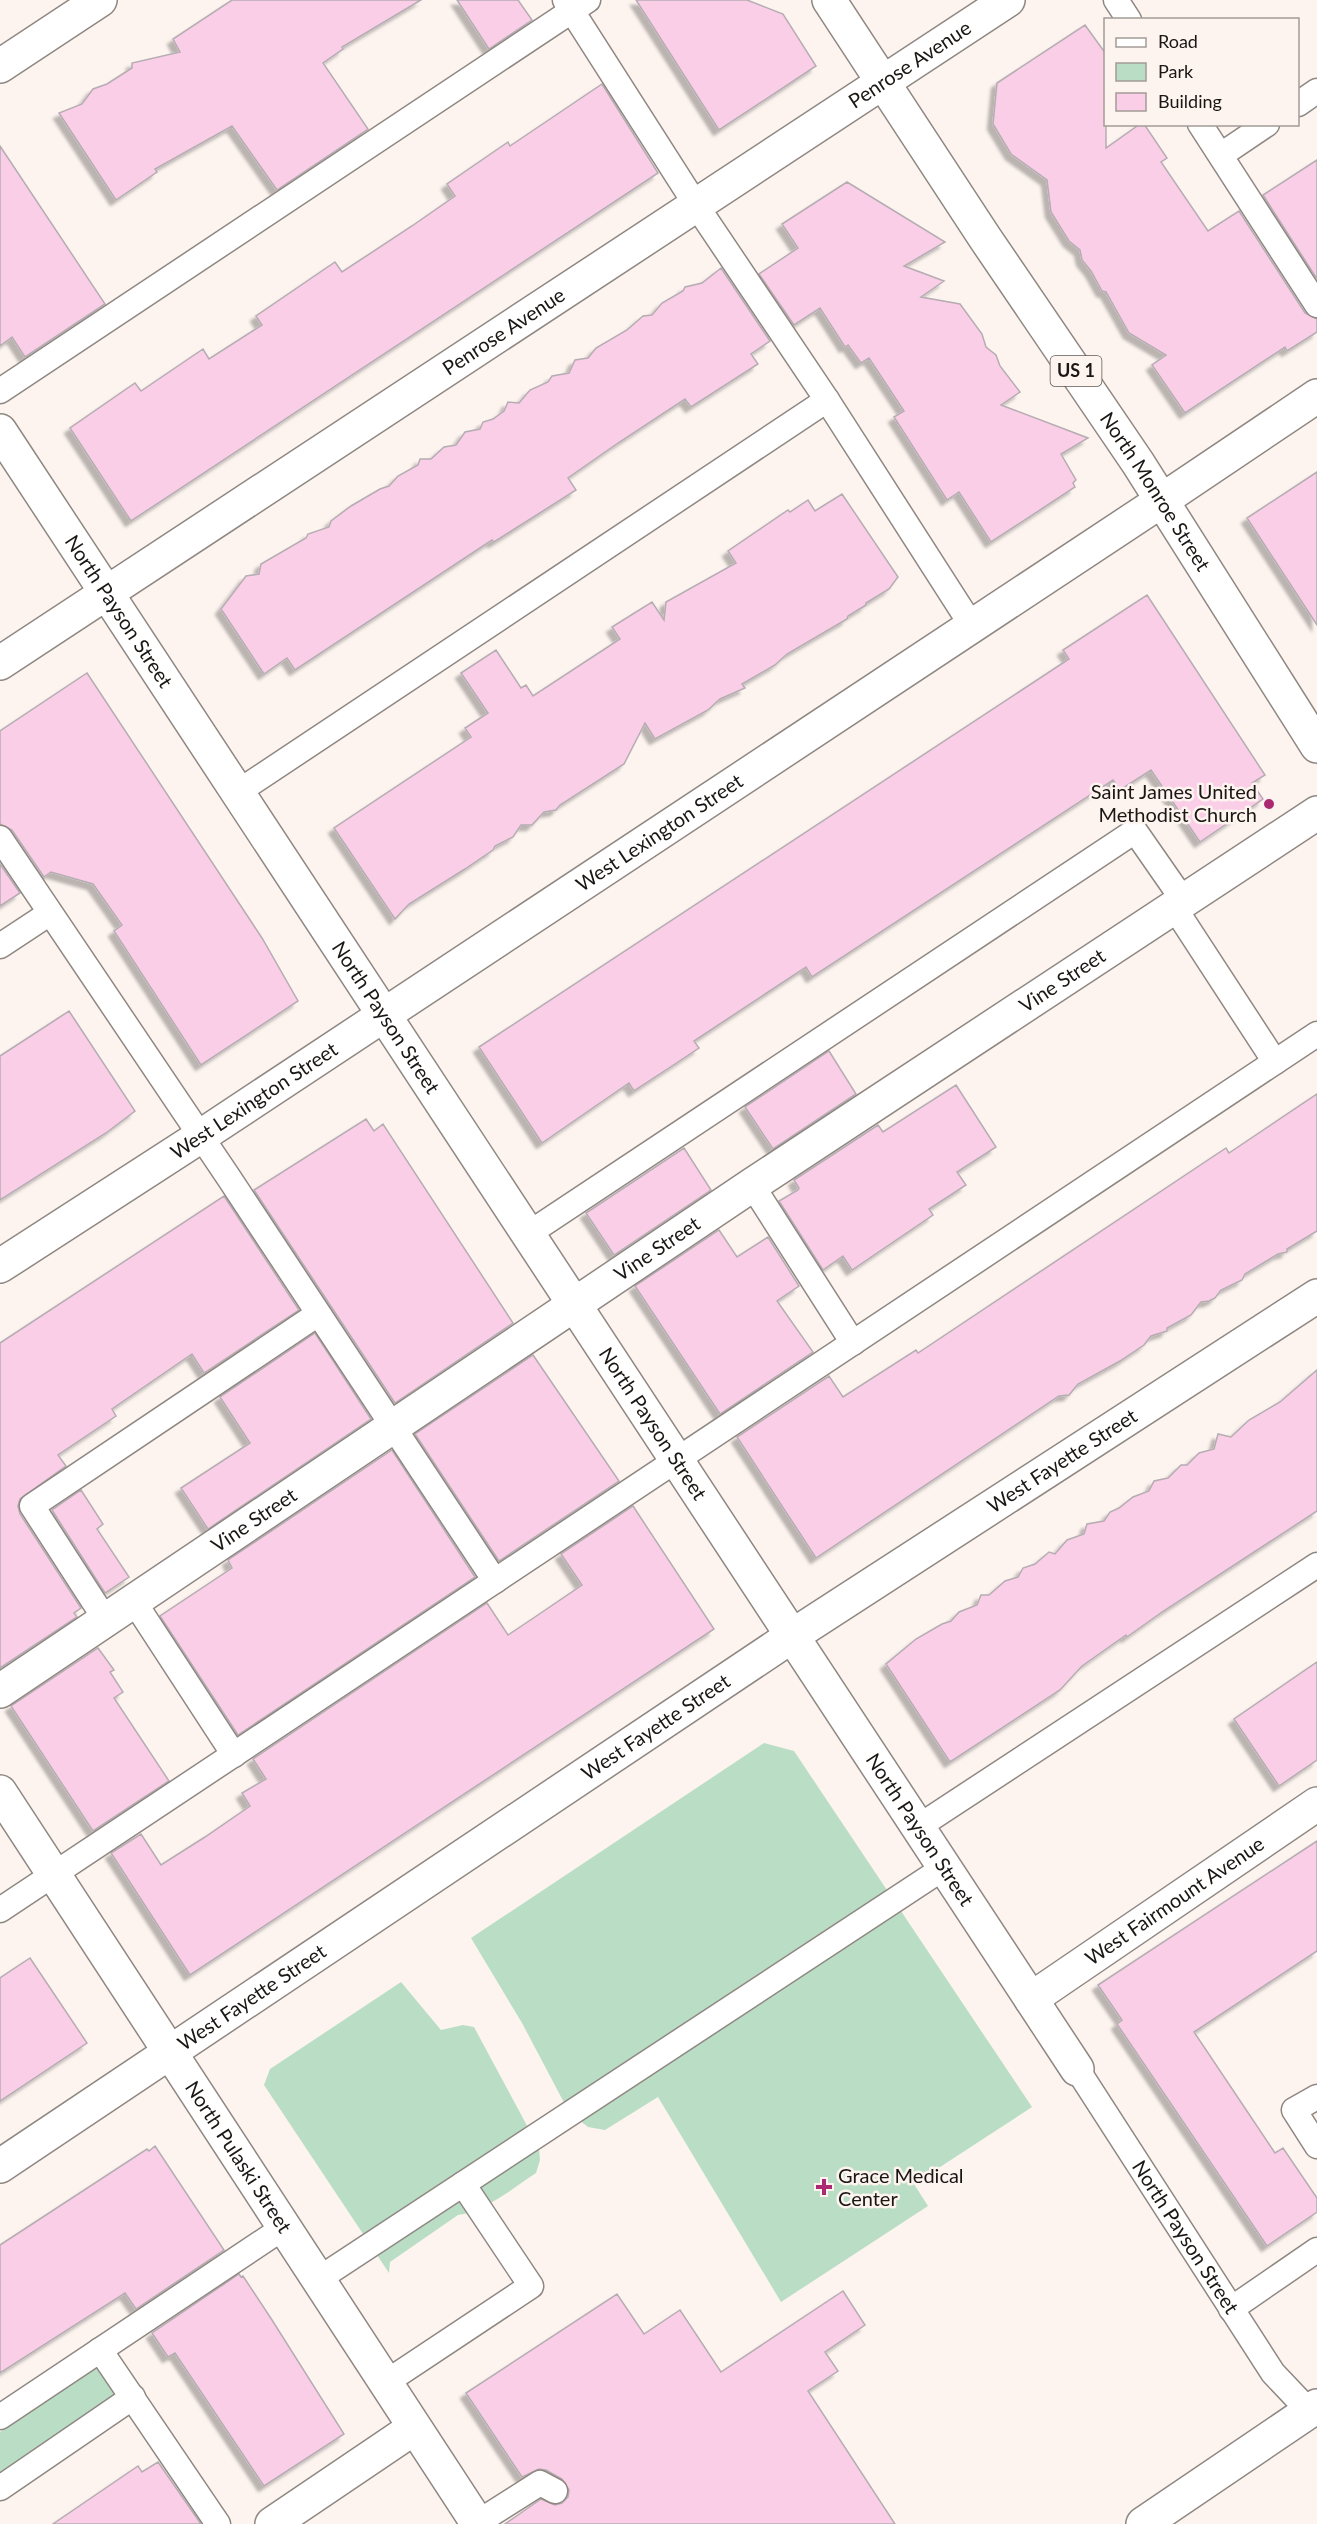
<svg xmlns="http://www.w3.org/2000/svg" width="1317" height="2524" font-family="Lato,sans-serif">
<defs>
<filter id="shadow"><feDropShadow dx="-5.5" dy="5.5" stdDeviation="1.5" flood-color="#0004"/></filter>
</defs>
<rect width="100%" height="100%" fill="#fdf4ef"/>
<path fill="#badec5" d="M764,1743L794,1751L1032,2107L914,2184L928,2206L781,2302L658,2097L605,2130L588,2127L569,2112L522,2023L471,1938Z
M401,1982L441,2030L463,2025L474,2027L539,2148L540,2160L536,2173C513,2188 486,2211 458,2215L390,2262L389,2273L264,2085L270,2069Z
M101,2365L121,2394L0,2474V2432Z"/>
<path fill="#fbcee8" stroke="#b5adb2" stroke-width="1.5" filter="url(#shadow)" d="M232,0H421L342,47L343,49L323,63L368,129L277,190L232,126L155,169L157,172L116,200L59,113L82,104L93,89L107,84L132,68V63L180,52L173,39Z
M457,0H518L532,20L489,49Z
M636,0H747L783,14L816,66L719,130Z
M1085,25L1106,54V148L1140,124H1144L1167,158L1161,162L1208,231L1239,211L1305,313L1317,319V332L1287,351L1285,347L1185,413L1152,365L1166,355L1129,333L1106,292L1102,291L1091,271L1082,260L1080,250L1069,241L1051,212L1047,180L1011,154L993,124L997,83Z
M602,84L658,173L131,521L70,428L135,383L141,391L203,349L209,359L262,325L256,316L335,262L342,272L412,226L455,196L447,184L508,142L510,146Z
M0,146L105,304L25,357L12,337L0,346Z
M1317,160V279L1263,195Z
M847,182L945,242L904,266L944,281L921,297L960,304L982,334L986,347L996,355L1000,366L1020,392L1001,405L1088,438L1061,454L1076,480L1073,483L1075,487L991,542L959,492L947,500L894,417L904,411L869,358L861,363L848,345L845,347L820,308L794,325L759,274L798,248L782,224Z
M721,268L770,341L751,354L758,364L691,407L685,399L618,443L568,478L576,490L494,542L492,540L295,670L287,658L264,674L221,609L246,576L259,574L261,564L306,538L308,534L329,527L331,521L351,506L380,489L389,486L398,476L418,465L420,459H431L444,447L456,445L465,432L480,429L483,422L493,419L504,411L508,402L519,403L530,390L548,382L552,376L569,373L575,360L588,358L596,348L627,330L643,316L652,315L662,303L683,291L685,287L702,283Z
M1317,472V625L1247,518Z
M842,494L898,577L889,589L866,603V605L848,616L847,619L787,654L775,665L742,684L745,688L720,699L708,710L655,739L645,723L624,764L560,805L556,810L544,812L532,825H521L513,837L495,846L493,850L465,869L409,904L395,919L334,828L471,737L465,728L488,713L461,673L496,650L521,688L526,685L533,696L620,639L612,627L652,602L664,620L666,602L736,563L728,551L788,510L790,512L808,500L815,511Z
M1147,595L1265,775L1252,783L1263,799L1200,842L1151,770L1120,790L1113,780L812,977L806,967L694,1041L699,1048L675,1064L634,1091L629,1083L542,1143L479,1047L1069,659L1063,650Z
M87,673L262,938L298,1001L201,1065L114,931L122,925L93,884L51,872L44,877L12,830L0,824V731Z
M0,864L20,893L0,906Z
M69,1011L135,1111L106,1133L0,1200V1056Z
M829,1051L856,1094L773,1149L745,1107Z
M956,1085L996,1147L957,1172L966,1185L929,1209L933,1215L852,1270L843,1256L823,1270L779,1201L798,1190L799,1188L794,1180L878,1125L883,1132Z
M1317,1094V1231L1287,1249V1252L1278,1254L1245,1274L1242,1280L1221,1290L1215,1298L1209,1301L1201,1302L1191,1315L1167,1328V1331L1151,1336L1144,1345L1120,1361L1078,1384L1069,1395L1059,1396L816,1558L737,1437L829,1376L843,1397L916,1350L918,1353L1226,1148L1229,1153Z
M366,1119L374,1131L383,1124L513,1323L395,1403L254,1190Z
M684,1148L711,1190L614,1255L586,1213Z
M224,1196L299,1310L204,1373L192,1354L112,1409L116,1416L58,1455L66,1466L20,1499L18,1506L20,1514L81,1608L74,1613L77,1617L0,1668V1343Z
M719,1230L737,1257L768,1237L799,1286L777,1301L813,1352L720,1414L635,1286Z
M315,1333L371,1419L208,1529L181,1488L250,1443L220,1397Z
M533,1355L619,1481L499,1561L415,1434Z
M1317,1370V1511L1162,1612L1127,1637L1126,1635L1082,1666L1060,1690L950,1762L886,1664L916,1639L942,1624L951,1621L959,1612L977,1605L981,1595H989L1005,1581L1018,1577L1023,1568L1035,1564L1049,1552L1055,1554L1067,1540L1084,1534L1087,1524L1104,1521L1110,1512L1119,1508L1133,1497L1149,1491L1154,1481L1168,1478L1181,1465H1187L1199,1453L1214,1449L1218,1434L1231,1437L1249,1420L1280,1402Z
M392,1450L475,1577L238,1735L160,1616L232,1568L228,1560Z
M81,1490L103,1524L97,1529L129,1577L105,1593L52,1510Z
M633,1506L714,1629L190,1975L111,1853L141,1834L161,1865L205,1837L250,1806L242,1793L266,1779L253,1759L487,1603L508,1635L535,1617L582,1585L561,1554Z
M98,1648L114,1670L110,1672L123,1692L114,1698L169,1781L93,1831L11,1706Z
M1317,1662V1760L1279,1786L1234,1719Z
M1317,1841V1951L1194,2032L1275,2153L1283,2148L1317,2198V2212L1267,2246L1117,2024L1122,2020L1098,1985Z
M30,1958L87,2043L0,2101V1978Z
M155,2146L224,2250L136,2309L125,2293L0,2373V2245L147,2149L149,2151Z
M239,2274L241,2277L243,2276L272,2320L344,2434L264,2486L175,2353L168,2357L152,2333Z
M843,2291L865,2325L825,2352L838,2371L808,2391L895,2524H505L541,2499L555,2505L562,2503L568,2497L569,2490L562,2479L546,2470L539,2469L522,2477L466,2393L617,2294L644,2334L680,2310L721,2372Z
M158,2462L201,2524H53L138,2466L142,2472Z"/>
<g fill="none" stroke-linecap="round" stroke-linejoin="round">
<defs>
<g id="service">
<path d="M565,0L696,205L827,400L972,626"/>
<path d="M1116,0L1129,20"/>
<path d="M1298,104L1317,91"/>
<path d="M1200,124L1317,305"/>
<path d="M1221,155L1267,124"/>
<path d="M0,391L588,0"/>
<path d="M238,792L827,400"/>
<path d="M0,838L229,1178L495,1581"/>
<path d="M1174,907L1275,1062"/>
<path d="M0,946L50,913"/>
<path d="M752,1185L853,1343"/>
<path d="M528,1234L1135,831L1183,900"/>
<path d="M133,1600L234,1755"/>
<path d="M105,1619L32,1506L318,1314"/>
<path d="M918,1827L1317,1565"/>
<path d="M0,1910L1317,1034"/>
<path id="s1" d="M1077,2069L1273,2373L1309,2411"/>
<path d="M1317,2097L1294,2110L1317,2146"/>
<path d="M317,2280L945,1867"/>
<path d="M1231,2309L1317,2250"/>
<path d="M100,2350L218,2524"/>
<path d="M385,2383L531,2286L463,2184"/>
<path d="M0,2417L283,2228"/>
<path d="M0,2488L133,2397"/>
<path d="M477,2523L540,2483L555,2491"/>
</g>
<g id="minor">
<path id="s2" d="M0,431L1077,2069"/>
<path id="s3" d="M0,663L1008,0"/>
<path id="s4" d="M0,1266L201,1136L1161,501"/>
<path id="s5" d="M0,1691L752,1185L1317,813"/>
<path id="s6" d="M1031,1999L1317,1804"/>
<path d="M272,2524L414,2428"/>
</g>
<g id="tertiary">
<path d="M0,66L100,0"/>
<path d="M1161,501L1317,396"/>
<path id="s7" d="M0,1792L478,2524"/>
<path id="s8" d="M0,2166L792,1636L1317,1296"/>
</g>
<path id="secondary" d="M1143,2524L1317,2406"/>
<g id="primary">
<path id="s9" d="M829,0L985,238L1138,463L1317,746"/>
</g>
</defs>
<use href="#service" stroke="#8f8782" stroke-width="27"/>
<use href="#minor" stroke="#8f8782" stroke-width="36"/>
<use href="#tertiary" stroke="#8f8782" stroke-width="36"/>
<use href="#secondary" stroke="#8f8782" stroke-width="36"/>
<use href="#primary" stroke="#8f8782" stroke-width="36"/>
<use href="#service" stroke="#fff" stroke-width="24"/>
<use href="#minor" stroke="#fff" stroke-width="33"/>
<use href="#tertiary" stroke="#fff" stroke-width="33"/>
<use href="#secondary" stroke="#fff" stroke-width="33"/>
<use href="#primary" stroke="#fff" stroke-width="33"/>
</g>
<g fill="#ab2872" stroke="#fdf4ef" stroke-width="2">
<circle cx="1269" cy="804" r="6"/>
<path d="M821 2178h6v6h6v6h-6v6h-6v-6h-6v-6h6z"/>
</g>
<g text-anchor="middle" stroke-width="5" stroke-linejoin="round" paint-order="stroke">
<rect fill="#fdf4ef" stroke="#5d5956" stroke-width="1.5" x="1050.5" y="356" width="51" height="30" rx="4.5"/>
<g font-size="18" font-weight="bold" fill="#191614">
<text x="1076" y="377">US 1</text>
</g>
<g font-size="20" fill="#191614" stroke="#fdf4ef">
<text dy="7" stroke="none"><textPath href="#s3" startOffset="1089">Penrose Avenue</textPath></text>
<text dy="7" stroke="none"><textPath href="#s3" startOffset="603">Penrose Avenue</textPath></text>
<text dy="7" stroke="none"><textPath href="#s9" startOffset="590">North Monroe Street</textPath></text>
<text dy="7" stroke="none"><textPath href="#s2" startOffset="216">North Payson Street</textPath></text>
<text dy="7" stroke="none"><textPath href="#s4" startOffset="789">West Lexington Street</textPath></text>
<text dy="7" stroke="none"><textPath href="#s5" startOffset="1278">Vine Street</textPath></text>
<text dy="7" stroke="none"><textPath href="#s2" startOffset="702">North Payson Street</textPath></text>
<text dy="7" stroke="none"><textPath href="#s4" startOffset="303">West Lexington Street</textPath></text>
<text dy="7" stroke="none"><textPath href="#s5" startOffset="792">Vine Street</textPath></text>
<text dy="7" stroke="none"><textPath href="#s2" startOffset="1188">North Payson Street</textPath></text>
<text dy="7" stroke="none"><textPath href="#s8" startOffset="1275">West Fayette Street</textPath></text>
<text dy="7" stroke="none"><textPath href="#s5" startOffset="306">Vine Street</textPath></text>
<text dy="7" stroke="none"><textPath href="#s8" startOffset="789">West Fayette Street</textPath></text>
<text dy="7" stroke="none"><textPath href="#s2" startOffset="1674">North Payson Street</textPath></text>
<text dy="7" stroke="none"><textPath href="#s6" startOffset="174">West Fairmount Avenue</textPath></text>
<text dy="7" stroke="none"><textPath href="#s8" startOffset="303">West Fayette Street</textPath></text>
<text dy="7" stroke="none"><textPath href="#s7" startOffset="436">North Pulaski Street</textPath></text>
<text dy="7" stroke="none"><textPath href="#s1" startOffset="200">North Payson Street</textPath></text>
</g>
<g font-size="20" fill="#191614" stroke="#fdf4ef" text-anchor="end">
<text x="1257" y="799">Saint James United<tspan x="1257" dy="23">Methodist Church</tspan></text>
<text x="838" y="2183" text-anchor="start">Grace Medical<tspan x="838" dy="23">Center</tspan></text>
</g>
</g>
<rect x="1104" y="18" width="195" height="108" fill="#fdf4ef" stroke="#a29b97" stroke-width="1.5"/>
<rect x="1116" y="38" width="30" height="9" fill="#ffffff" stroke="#a29b97" stroke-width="1.5"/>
<text x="1158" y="48" font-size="18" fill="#191614">Road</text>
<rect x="1116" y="63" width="30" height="18" fill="#badec5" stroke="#a29b97" stroke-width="1.5"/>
<text x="1158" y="78" font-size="18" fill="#191614">Park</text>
<rect x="1116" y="93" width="30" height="18" fill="#fbcee8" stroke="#a29b97" stroke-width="1.5"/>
<text x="1158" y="108" font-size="18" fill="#191614">Building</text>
</svg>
